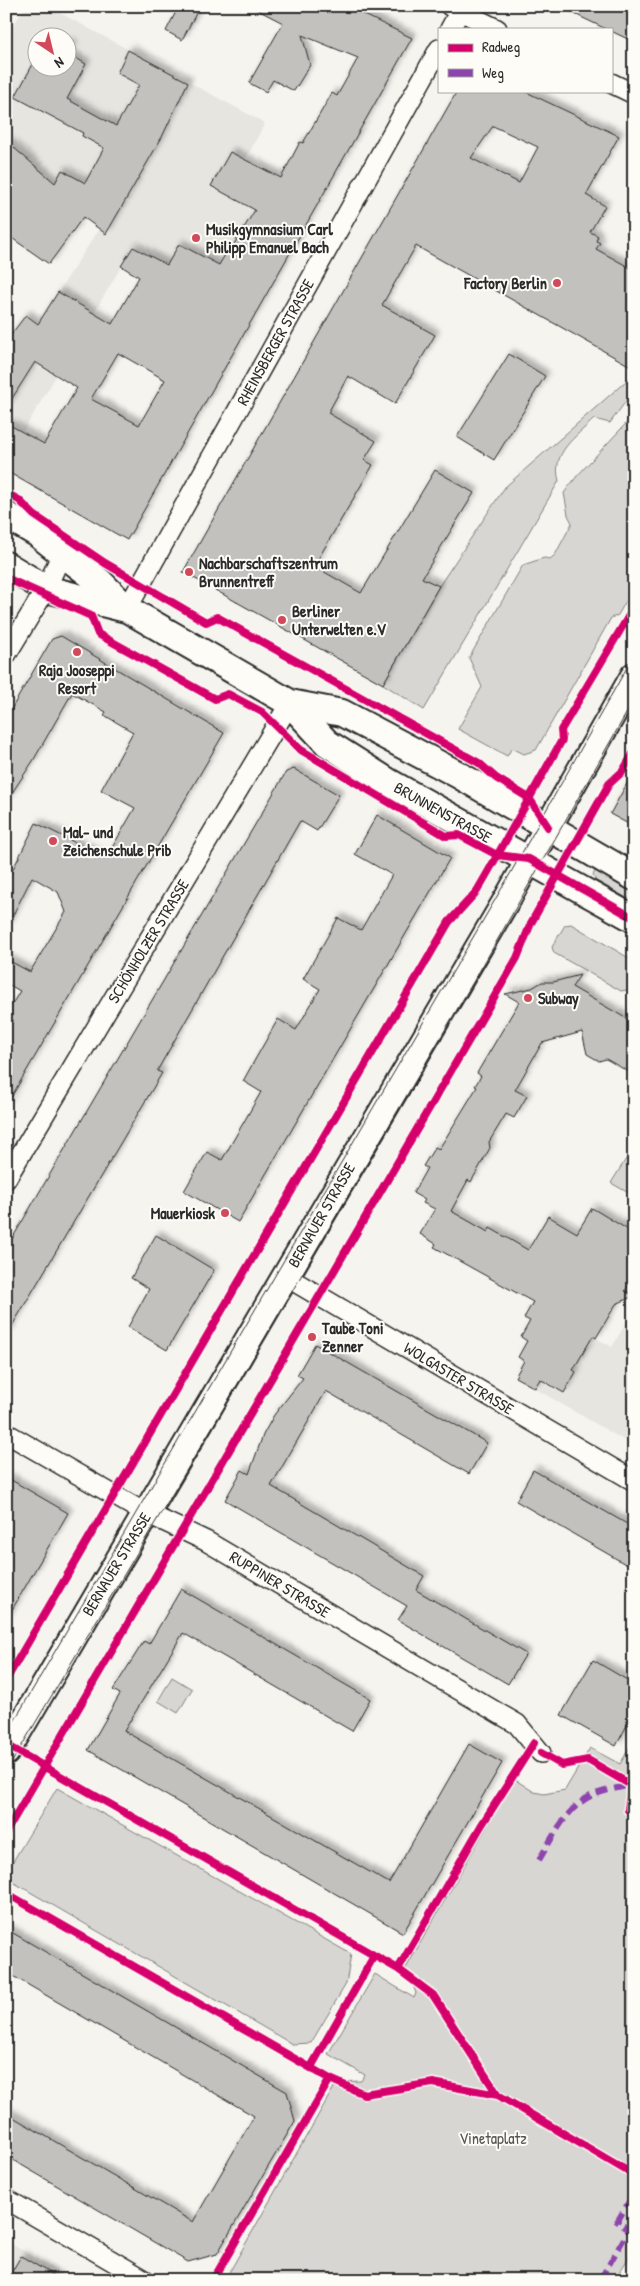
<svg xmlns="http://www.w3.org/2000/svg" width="640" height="2286" font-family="'Patrick Hand',sans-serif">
<defs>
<filter id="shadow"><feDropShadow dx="4.5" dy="-4.5" stdDeviation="2.5" flood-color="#0004"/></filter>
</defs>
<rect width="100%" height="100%" fill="#f5f4ef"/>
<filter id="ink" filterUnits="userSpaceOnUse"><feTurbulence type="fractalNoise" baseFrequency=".02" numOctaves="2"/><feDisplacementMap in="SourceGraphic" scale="10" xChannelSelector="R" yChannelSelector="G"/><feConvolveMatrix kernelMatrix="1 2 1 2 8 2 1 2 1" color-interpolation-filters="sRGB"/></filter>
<g filter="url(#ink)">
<path fill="#e6e5e0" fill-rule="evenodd" d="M26,6H47L265,123L245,160L321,198L256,312L133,247L6,460V373L99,229L36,182L6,156V36ZM38,38H68V68H38Z
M533,1302L612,1347L634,1309V1446L515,1377L524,1361L518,1357L527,1341L521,1337L530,1322L524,1318Z
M6,2241L73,2280H6Z"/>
<path fill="#d7d6d2" stroke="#81807e" d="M634,374V390L610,423L594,419C575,438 551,452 559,481L424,710L383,684L439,586L505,487Z
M634,415V587L618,615L611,618L536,750L524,754L512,748L507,756L458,729L482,687L469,658L523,565L544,558L550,559L555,555L572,523L568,515L564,493L577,476Z
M596,869L634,887V902L595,880L593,875Z
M571,924L634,961V978L627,990L621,991L554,953L552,947L565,925Z
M626,1159L634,1162V1196L611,1183Z
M172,1677L192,1689L178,1713L158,1701Z
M634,1740V2250L614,2280H225L337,2082L361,2081L365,2075L328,2054L375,1974L414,1998L416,1993L406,1968L514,1779L534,1792L544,1794L565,1790L590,1748L620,1764Z
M57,1788L351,1954L346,1984L311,2043L292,2044L6,1878V1873Z"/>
<path fill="#c2c1be" stroke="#2b2b2b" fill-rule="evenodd" filter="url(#shadow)" d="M179,6H200L182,40L166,31Z
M250,6H346L412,38L127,540L6,471V423L44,444L77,388L35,362L6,408V341L26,315L38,324L58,292L112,324L139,277L121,266L133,247L167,265L179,244L219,265L229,248L231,249L255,210L211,186L230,152L281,178L300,142L303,143L332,93L337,96L358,58L302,35L310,65L294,91L273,80L266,92L249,83L283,23ZM118,353L165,380L139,425L91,399Z
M558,6H634V42L611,31V29H606Z
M68,42L73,45L69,54L86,64L67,99L116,126L139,85L117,73L128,50L188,82L162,137L106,234L83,217L49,264L6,234V141L55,183L62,170L85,183L104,148L82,136L83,133L15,97L38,55V68H68Z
M457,91H524L619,136L586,195L605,206L590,232L598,236L596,241L600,243L596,249L634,270V368L416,246L382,305L435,335L395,404L348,376L328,413L376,441L364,460L373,465L314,566L361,593L435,470L474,493L422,578L439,586L383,684L183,572ZM493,126L538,147L519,183L471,158Z
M509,354L545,376L494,460L457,437Z
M61,636L224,733L6,1106V1014L20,991L6,983V959L30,972L66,912L58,892L32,877L6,929V883L36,823L106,858L135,808L101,790L133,732L104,715L106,712L72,693L33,761L6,802V718L52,639Z
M294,769L339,795L317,831L300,821L157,1071L162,1073L6,1336V1249L286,772Z
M634,771V827L610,814Z
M377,815L450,858L238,1222L184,1191L207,1152L222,1160L261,1092L243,1081L278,1019L296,1030L320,989L303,979L338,918L361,930L392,875L355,854Z
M580,975L572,987L634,1023V1075L606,1059L599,1061L587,1054L582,1032L542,1043L515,1090L527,1096L514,1118L506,1114L489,1142L490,1148L471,1182L468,1180L451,1211L488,1232L490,1228L528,1250L548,1216L577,1233L592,1208L630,1231L627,1237L634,1241V1276L625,1291L634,1296L616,1304L596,1338L593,1336L573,1370L576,1372L564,1393L540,1379L535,1388L515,1377L524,1361L518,1357L527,1341L521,1337L530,1321L524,1318L533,1302L434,1247L436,1244L420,1234L435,1209L423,1203L425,1200L413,1193L427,1168L423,1166L435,1147L439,1149L477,1087L475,1086L481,1076L477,1073L519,1002L505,994L532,988L542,982H553Z
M156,1235L214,1270L167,1350L128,1327L149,1289L131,1278Z
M315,1344L487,1443L469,1474L326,1391L271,1486L424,1576L416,1590L526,1654L508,1684L398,1620L407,1606L225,1500L242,1470L249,1474L263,1435L274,1415L303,1378L297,1375Z
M533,1470L634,1528V1569L516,1501Z
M6,1477L68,1513L6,1620Z
M181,1589L370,1699L352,1731L183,1633L124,1731L389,1883L469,1744L502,1763L403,1933L88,1750L120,1694L113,1690L144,1641L149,1644Z
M593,1660L634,1684V1712L616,1746L561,1715Z
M6,1929L287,2092L295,2121L217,2254L188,2262L6,2156V2113L193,2222L254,2116L6,1972Z
M21,2256L61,2280H7Z"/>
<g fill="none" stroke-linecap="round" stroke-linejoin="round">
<defs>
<path id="minor" d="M450,6L497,29
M450,29L460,11
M611,83L634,94
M127,609L439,49
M6,655L46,589L62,553
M6,1179L290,703
M285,1276L634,1481
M6,1433L138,1509L206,1541L517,1724L541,1753
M6,2199L145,2280"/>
<path id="secondary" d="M6,515L38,534L62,553L100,582L127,609L290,703L327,743L387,781L634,919
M6,565L46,589L126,609
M290,703L342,713L459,775L634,877
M6,1752L506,901L634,676"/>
</defs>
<use href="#minor" stroke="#2b2b2b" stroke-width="22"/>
<use href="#secondary" stroke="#2b2b2b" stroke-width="30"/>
<use href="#minor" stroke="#fdfcf7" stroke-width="19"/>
<use href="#secondary" stroke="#fdfcf7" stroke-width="26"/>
<path stroke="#2b2b2b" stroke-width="1" d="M6,1735L506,881L634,655
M6,1772L225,1406L486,960L634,700"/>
<path stroke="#8e44ad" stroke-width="6" stroke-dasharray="12 6" stroke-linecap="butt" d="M539,1860C553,1837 567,1806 593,1795C605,1790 619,1788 631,1785
M633,2232L617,2222L634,2193
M600,2280L629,2230"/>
<defs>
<path id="cycleway" d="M6,493L19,500L34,515L105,563L206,622L217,617L479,763L496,778L529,798L548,827
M6,578L91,616L98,634L215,699L228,694L262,712L301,750L446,836L459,835L497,855L529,859L630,916
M6,1680L449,922L477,891L488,872L562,740L561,730L634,607
M10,1747L398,1969L433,1995L498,2095
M541,1753L562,1765L588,1760L631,1785L628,1810L634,1813
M6,1832L517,958L531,923L609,784L623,771L634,752
M6,1893L330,2079L364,2094L433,2083L498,2095L634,2175
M398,1969L481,1826L534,1743
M311,2067L374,1956
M213,2280L330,2079"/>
</defs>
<use href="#cycleway" stroke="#fdfcf7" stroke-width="11"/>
<use href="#cycleway" stroke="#d6006c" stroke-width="8"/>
</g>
</g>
<g fill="#d1495b" stroke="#fdfcf7" stroke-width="2">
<circle cx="196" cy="238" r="5"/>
<circle cx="557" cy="283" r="5"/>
<circle cx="189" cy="572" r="5"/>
<circle cx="282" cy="620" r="5"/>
<circle cx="77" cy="652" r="5"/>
<circle cx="53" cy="841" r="5"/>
<circle cx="528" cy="998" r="5"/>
<circle cx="225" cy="1213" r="5"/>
<circle cx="312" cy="1337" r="5"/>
</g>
<g text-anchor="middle" stroke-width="4" stroke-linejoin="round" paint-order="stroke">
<g font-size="16" font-weight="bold" fill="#2b2b2b" stroke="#fdfcf7" text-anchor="start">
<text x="206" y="235">Musikgymnasium Carl<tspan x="206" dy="18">Philipp Emanuel Bach</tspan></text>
<text x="547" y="289" text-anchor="end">Factory Berlin</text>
<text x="199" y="569">Nachbarschaftszentrum<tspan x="199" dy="18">Brunnentreff</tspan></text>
<text x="292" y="617">Berliner<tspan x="292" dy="18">Unterwelten e.V</tspan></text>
<text x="77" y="676" text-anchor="middle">Raja Jooseppi<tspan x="77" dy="18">Resort</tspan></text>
<text x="63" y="838">Mal- und<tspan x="63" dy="18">Zeichenschule Prib</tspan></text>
<text x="538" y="1004">Subway</text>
<text x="215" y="1219" text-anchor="end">Mauerkiosk</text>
<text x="322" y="1334">Taube Toni<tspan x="322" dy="18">Zenner</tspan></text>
</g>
<g font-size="16" fill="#2b2b2b" stroke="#fdfcf7">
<text transform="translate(275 342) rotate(-61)" y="6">RHEINSBERGER STRASSE</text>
<text transform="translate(443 812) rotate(29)" y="6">BRUNNENSTRASSE</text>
<text transform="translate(148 941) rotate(-59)" y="6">SCHÖNHOLZER STRASSE</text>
<text transform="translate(321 1215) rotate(-60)" y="6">BERNAUER STRASSE</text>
<text transform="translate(459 1378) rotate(31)" y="6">WOLGASTER STRASSE</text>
<text transform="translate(116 1564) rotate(-59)" y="6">BERNAUER STRASSE</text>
<text transform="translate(280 1584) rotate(31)" y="6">RUPPINER STRASSE</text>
</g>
<g font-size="16" fill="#565655" stroke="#fdfcf7">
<text x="493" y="2144">Vinetaplatz</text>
</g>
</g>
<rect width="640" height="2286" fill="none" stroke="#fdfcf7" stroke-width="25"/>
<rect x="12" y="12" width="615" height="2261" fill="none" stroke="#2b2b2b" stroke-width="2" filter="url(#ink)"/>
<rect x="438" y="28" width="175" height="65" fill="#fdfcf7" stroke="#a9a8a5"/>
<rect x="448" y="44" width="25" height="8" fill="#d6006c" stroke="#a9a8a5"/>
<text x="482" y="52" font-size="15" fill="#2b2b2b">Radweg</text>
<rect x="448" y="69" width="25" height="8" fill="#8e44ad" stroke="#a9a8a5"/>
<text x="482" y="78" font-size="15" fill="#2b2b2b">Weg</text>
<g transform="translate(52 52) rotate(145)"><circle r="24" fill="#fdfcf7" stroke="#a9a8a5"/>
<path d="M0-4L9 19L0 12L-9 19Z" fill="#d1495b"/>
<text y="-8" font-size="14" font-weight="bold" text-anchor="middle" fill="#2b2b2b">N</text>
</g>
</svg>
